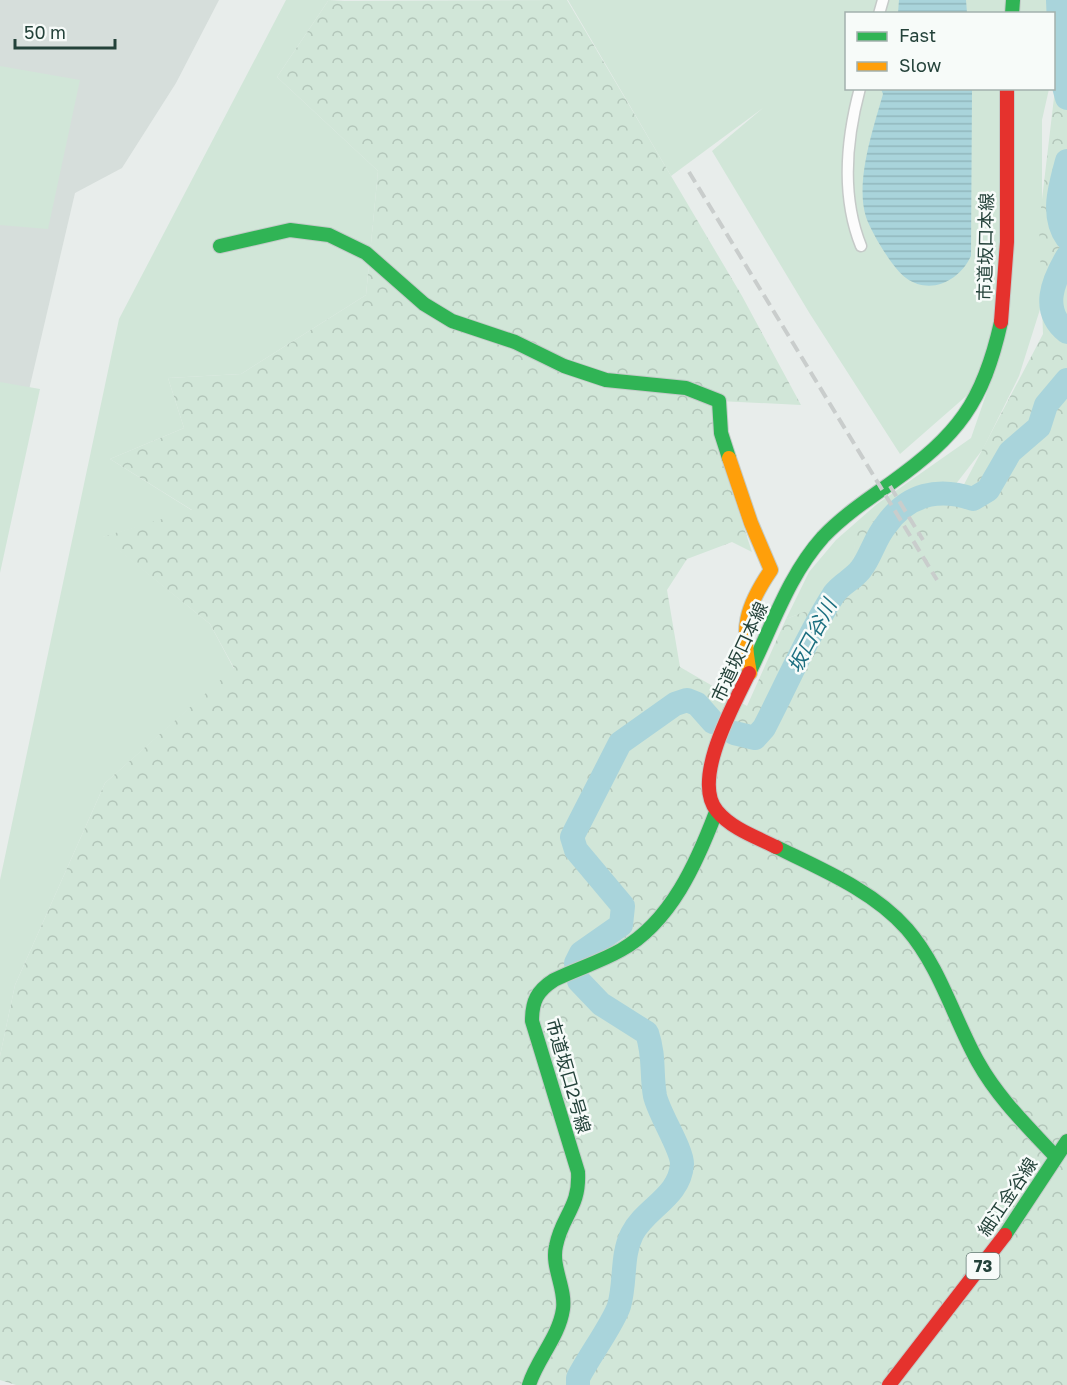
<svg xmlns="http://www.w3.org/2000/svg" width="1067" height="1385" font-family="'Golos Text','Noto Sans JP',sans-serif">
<defs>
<pattern id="forest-crowns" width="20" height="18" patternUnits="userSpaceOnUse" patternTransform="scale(1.5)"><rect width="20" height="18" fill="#d1e6d8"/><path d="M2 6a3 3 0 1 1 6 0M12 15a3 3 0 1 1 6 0" fill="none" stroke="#b3c6ba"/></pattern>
<pattern id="water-rules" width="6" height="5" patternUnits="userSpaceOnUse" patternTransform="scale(1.5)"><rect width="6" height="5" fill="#a9d4db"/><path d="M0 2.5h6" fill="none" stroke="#91b7bd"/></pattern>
</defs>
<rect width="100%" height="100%" fill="#e8edeb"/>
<path fill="#d6dedb" d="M0,0H219L176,83L122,168L75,193L0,514Z"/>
<path fill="#d1e6d8" d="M286,0H345L328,1L277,77L378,171L366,295L241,374L168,378L184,428L110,459L193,511L103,537L210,624L234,669L105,783L15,985L0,1056V880L119,319Z
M568,0H1067L1054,69V14H846V88L1049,89L1042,120V303L1019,376L983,449L952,489L884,518L856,534L850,595L786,619L809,572L836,540L877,504L971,438L989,386L972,391L900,454L810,314L712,151L763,108L671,176Z
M0,66L80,80L48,229L0,225Z
M0,382L40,389L0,573Z"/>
<path fill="url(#forest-crowns)" d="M567,0L742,296L801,405L719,401V452L752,552L732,542L687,559L667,590L680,667L747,706L786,619L850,594L856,527L959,494L1043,334L1039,225L1059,55L1067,15V1385H16L0,1380V1056L15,985L105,783L234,668L210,624L102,537L192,510L110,459L184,428L168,378L241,374L366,295L378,171L277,77L328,1Z"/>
<path fill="url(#water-rules)" d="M899,0H966L967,13H898Z
M881,89H972L971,256C960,280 931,296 906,278C893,269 871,232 866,217C855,182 873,129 883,94Z"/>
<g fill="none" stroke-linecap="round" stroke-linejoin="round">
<path stroke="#a9d4db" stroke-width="24" d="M1058,0L1061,75L1067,98
M1067,161C1060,187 1051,215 1067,238
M1067,257C1053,281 1040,310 1067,332
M734,733L755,738L764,728C786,686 808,634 834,594C841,584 854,579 861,569C871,556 875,538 886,525C908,494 938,487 973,499L988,490L1010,452L1039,427L1046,405L1067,380
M576,963L581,953L621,925L623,906L576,850L572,837L620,743L675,704L687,700L697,704L713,722
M578,1385V1378C588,1358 613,1324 619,1306C626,1282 621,1256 632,1234C645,1208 680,1197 682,1164C682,1149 659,1114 655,1096C651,1074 655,1057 647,1033L601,1004L579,981"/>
<defs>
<path id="street" d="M879,14L883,0
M860,88C846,140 841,196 861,246"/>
<path id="fast" d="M1012,14L1013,0
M220,246L290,230L329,235L366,253L424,304L452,321L515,342L564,366L606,380L686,388L719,401L721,433L729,458
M749,673C772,627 788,576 823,537C843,516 868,499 891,483C958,435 983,403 1001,322
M776,847C821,869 874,891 907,929C940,967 954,1019 978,1062C998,1098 1028,1127 1056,1157
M1005,1235L1067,1141
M529,1385C537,1359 559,1337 563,1309C566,1288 551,1267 556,1246C562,1215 580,1208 578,1172L532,1021C532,1001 537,991 554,980C576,969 600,962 621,950C671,922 697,862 716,812"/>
<path id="slow" d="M729,458L751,523L771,570C745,608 741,628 750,673"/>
<path id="jam" d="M1001,322L1007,242V88
M749,673C734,704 691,780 717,811C732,829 756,837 776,847
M889,1385L1005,1235"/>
</defs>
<use href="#street" stroke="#c5cac8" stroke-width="13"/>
<use href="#fast" stroke="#c3cbc8" stroke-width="16"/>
<use href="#slow" stroke="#c3cbc8" stroke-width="16"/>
<use href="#jam" stroke="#c3cbc8" stroke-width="16"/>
<use href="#street" stroke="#fcfcfc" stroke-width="10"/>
<use href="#fast" stroke="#30b455" stroke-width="14"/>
<use href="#slow" stroke="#ff9f0a" stroke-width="14"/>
<use href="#jam" stroke="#e5322d" stroke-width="14"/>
<path stroke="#c9cdcc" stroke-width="4" stroke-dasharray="12 6" stroke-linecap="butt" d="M689,172L937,580
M890,486L923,540"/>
</g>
<g text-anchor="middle" stroke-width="5" stroke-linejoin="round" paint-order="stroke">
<rect fill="#f7fbf9" stroke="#637a73" stroke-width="1.5" x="966.5" y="1253" width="33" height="26" rx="4.5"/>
<g font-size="16" font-weight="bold" fill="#24423a">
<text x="983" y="1272">73</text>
</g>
<g font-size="18" fill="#24423a" stroke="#f7fbf9">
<text transform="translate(986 247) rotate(-89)" y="6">市道坂口本線</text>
<text transform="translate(740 652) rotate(-65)" y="6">市道坂口本線</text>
<text transform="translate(568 1076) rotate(74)" y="6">市道坂口2号線</text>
<text transform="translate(1008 1197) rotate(-56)" y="6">細江金谷線</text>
</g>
<g font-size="20" font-style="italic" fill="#1c6f80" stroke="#f7fbf9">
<text transform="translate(812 636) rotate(-62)" y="7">坂口谷川</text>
</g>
</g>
<rect x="845" y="12" width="210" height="78" fill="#f7fbf9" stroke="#a3b1ad" stroke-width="1.5"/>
<rect x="857" y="32" width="30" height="9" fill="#30b455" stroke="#a3b1ad" stroke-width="1.5"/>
<text x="899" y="42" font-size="18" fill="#24423a">Fast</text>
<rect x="857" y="62" width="30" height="9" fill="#ff9f0a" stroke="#a3b1ad" stroke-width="1.5"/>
<text x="899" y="72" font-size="18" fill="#24423a">Slow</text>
<path d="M15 39v9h100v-9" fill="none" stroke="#24423a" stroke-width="3"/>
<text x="24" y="39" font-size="18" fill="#24423a" stroke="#f7fbf9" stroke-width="4.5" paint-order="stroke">50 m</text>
</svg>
